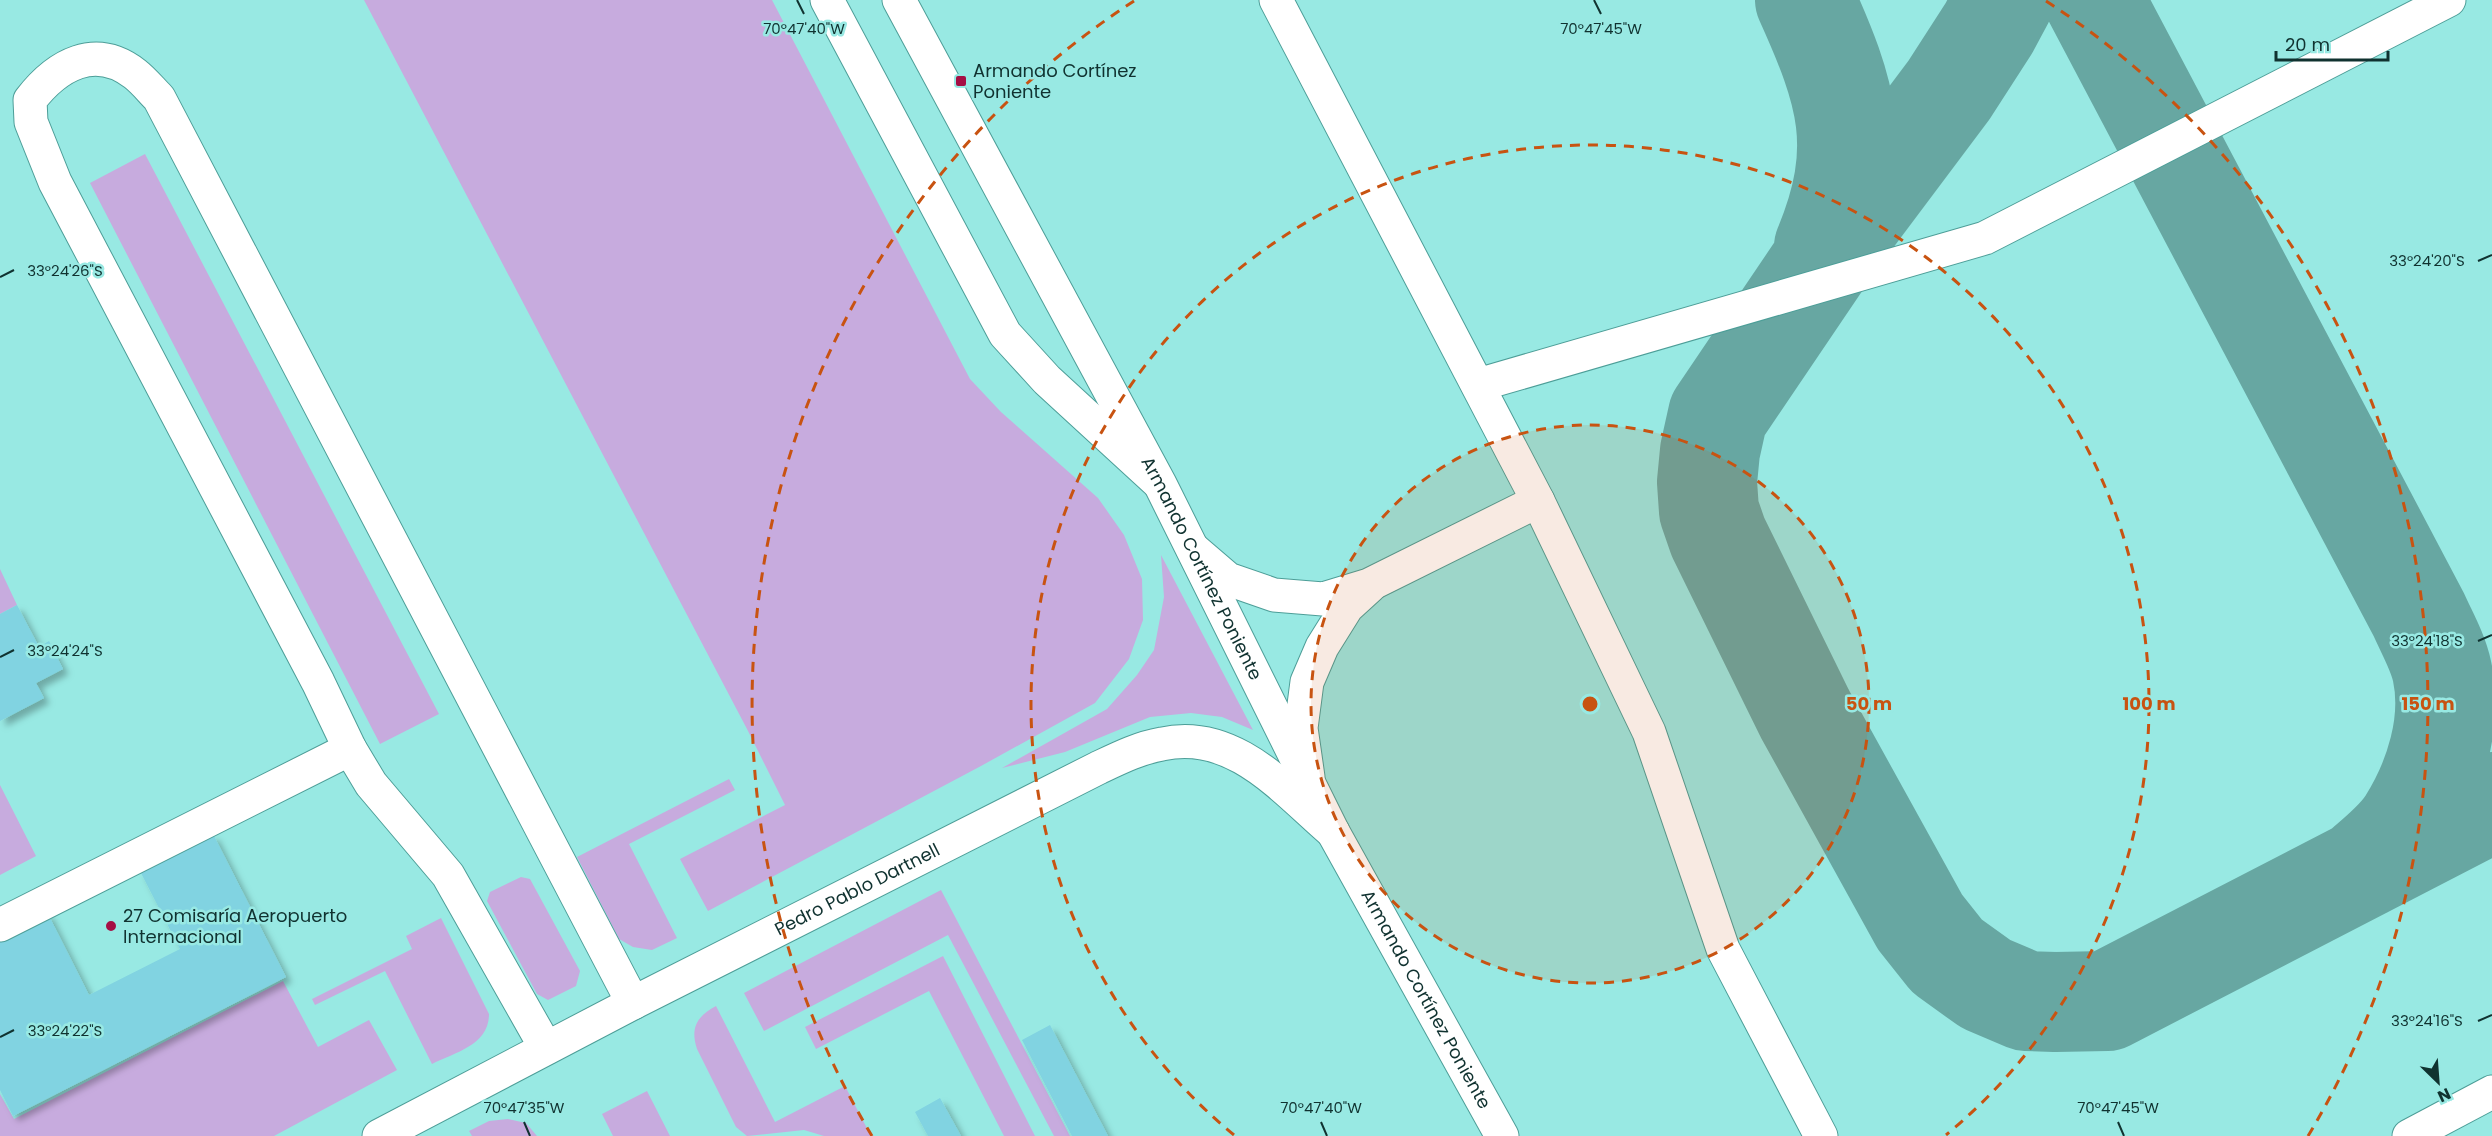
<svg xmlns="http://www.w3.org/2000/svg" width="2492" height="1136" font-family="Poppins,sans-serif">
<defs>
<filter id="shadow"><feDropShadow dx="5.5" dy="5.5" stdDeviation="3" flood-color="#0004"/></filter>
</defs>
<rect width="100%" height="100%" fill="#98e9e3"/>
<path fill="#c7abde" d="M364,0H772L970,379L1001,412L1098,498L1124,535L1142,579L1143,620L1129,659L1095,703L981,766L708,911L680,859L785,805L747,729Z
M145,154L439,714L380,744L90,183Z
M1161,555L1253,730L1222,717L1191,713L1150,717L1065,752L1002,768L1107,709L1137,675L1154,650L1164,597Z
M0,569L17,605L0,614Z
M729,779L735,790L629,844L677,938L652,950L633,947L619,939L577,857Z
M0,785L36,856L0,875Z
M521,877L530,879L580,971L576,986L548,1000L537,994L487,901L490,892Z
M941,890L1070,1136H1054L948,935L764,1031L744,993Z
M441,918L489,1014C489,1045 456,1052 432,1064L385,971L315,1005L312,999L412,949L406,936Z
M943,956L1035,1136H1004L929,991L816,1049L805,1027Z
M283,981L318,1047L369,1020L397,1070L274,1136H0V1094L14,1119Z
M716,1006L775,1122L845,1086L871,1136H824L804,1130L747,1136L736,1127L697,1049C690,1028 697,1016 716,1006Z
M647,1091L670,1136H613L602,1114Z
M508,1119L526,1123L537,1136H472L469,1131L489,1121Z"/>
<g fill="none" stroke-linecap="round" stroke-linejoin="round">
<path stroke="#67a7a2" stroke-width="100" d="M1805,0C1847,93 1865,148 1824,247
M2004,0L1989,28L1949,90L1835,242L1718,415L1710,451L1707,482L1709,511L1718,537L1805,714L1920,922L1947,956L1986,984L2026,1001L2055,1002L2107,1001L2492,802
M2094,0L2419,615C2427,633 2438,652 2442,671C2453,722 2435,779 2408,822C2397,839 2381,852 2366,865"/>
</g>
<path fill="#81d3e1" filter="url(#shadow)" d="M17,605L39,647L49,641L63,669L36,683L44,698L0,721V614Z
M213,834L286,977L13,1116L0,1090V936L47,912L89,995L180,949L140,871Z
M1050,1025L1108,1136H1072L1022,1040Z
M940,1098L961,1136H928L915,1112Z"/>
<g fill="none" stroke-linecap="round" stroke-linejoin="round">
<defs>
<g id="minor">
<path d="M827,0L1005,334L1047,380L1157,481"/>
<path d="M1276,0L1538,501L1649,732L1723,949L1821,1136"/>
<path d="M1478,385L1985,238L2449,0"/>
<path d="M1193,549L1228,579L1274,595L1323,599L1369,585L1538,501"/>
<path d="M1308,777L1301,728L1307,682L1322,647L1347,607L1370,586"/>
<path d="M0,925L350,749"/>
<path d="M546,1048L448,875L371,784L350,749L318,682L55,182L31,122L30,100C57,65 95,43 135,74C144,81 151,90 159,98L633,1003"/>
<path id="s1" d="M379,1136L633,1003L1098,768C1119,758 1139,748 1162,744C1234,728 1284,790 1333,832"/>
<path d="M2409,1136L2492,1092"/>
</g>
<g id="highway">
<path id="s2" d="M899,0L1160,484L1333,832L1502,1136"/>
</g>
</defs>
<use href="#minor" stroke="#4d9e98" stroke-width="35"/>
<use href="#highway" stroke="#4d9e98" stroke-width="35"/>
<use href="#minor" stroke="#fff" stroke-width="33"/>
<use href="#highway" stroke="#fff" stroke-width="33"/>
</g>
<path fill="none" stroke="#103230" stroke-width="2" d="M797,0L804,14M1594,0L1601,14M2478,261L2492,255M0,277L14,270M2478,641L2492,635M0,657L14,650M2478,1021L2492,1015M0,1037L14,1030M524,1122L530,1136M1321,1122L1327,1136M2118,1122L2124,1136"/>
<circle cx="1590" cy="704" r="279" fill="#c85311" fill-opacity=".12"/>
<g fill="none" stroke="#c85311" stroke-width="3" stroke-dasharray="10 8">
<circle cx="1590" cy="704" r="279"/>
<path d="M1234 1135A559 559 0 1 1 1946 1135"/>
<path d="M872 1136A838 838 0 0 1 1134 1M2046 1A838 838 0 0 1 2308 1136"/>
</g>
<g fill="#a50e44" stroke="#98e9e3" stroke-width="2">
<rect x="955" y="75" width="12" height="12" rx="3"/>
<circle cx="111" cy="926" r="6"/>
</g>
<g text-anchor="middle" stroke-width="5" stroke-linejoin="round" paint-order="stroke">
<g font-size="18" fill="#103230" stroke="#98e9e3" text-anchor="start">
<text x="973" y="77">Armando Cortínez<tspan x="973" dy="21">Poniente</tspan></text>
<text x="123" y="922">27 Comisaría Aeropuerto<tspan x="123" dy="21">Internacional</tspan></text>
</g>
<g font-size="18" fill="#103230" stroke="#98e9e3">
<text dy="6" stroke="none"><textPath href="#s2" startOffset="644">Armando Cortínez Poniente</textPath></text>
<text dy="6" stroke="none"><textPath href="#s1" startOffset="538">Pedro Pablo Dartnell</textPath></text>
<text dy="6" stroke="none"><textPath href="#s2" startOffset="1130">Armando Cortínez Poniente</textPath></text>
</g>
</g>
<g font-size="15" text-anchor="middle" fill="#103230" stroke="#98e9e3" stroke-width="5" stroke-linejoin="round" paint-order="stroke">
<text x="804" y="34">70°47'40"W</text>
<text x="1601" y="34">70°47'45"W</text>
<text x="2427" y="266">33°24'20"S</text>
<text x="65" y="276">33°24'26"S</text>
<text x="2427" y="646">33°24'18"S</text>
<text x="65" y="656">33°24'24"S</text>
<text x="2427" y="1026">33°24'16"S</text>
<text x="65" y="1036">33°24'22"S</text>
<text x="524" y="1113">70°47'35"W</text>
<text x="1321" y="1113">70°47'40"W</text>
<text x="2118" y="1113">70°47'45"W</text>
</g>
<circle cx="1590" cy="704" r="9" fill="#c85311" stroke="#98e9e3" stroke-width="3"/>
<g font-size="18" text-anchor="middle" font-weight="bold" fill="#c85311" stroke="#98e9e3" stroke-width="5" stroke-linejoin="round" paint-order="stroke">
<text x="1869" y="710">50 m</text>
<text x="2149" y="710">100 m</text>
<text x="2428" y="710">150 m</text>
</g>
<g transform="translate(2438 1082) rotate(155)" stroke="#98e9e3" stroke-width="4.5" paint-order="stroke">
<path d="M0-4.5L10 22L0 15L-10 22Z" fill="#103230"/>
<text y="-9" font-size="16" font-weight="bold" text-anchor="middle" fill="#103230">N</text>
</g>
<path d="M2276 51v9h112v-9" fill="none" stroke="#103230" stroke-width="3"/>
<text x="2285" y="51" font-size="18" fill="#103230" stroke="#98e9e3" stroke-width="4.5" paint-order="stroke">20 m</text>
</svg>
